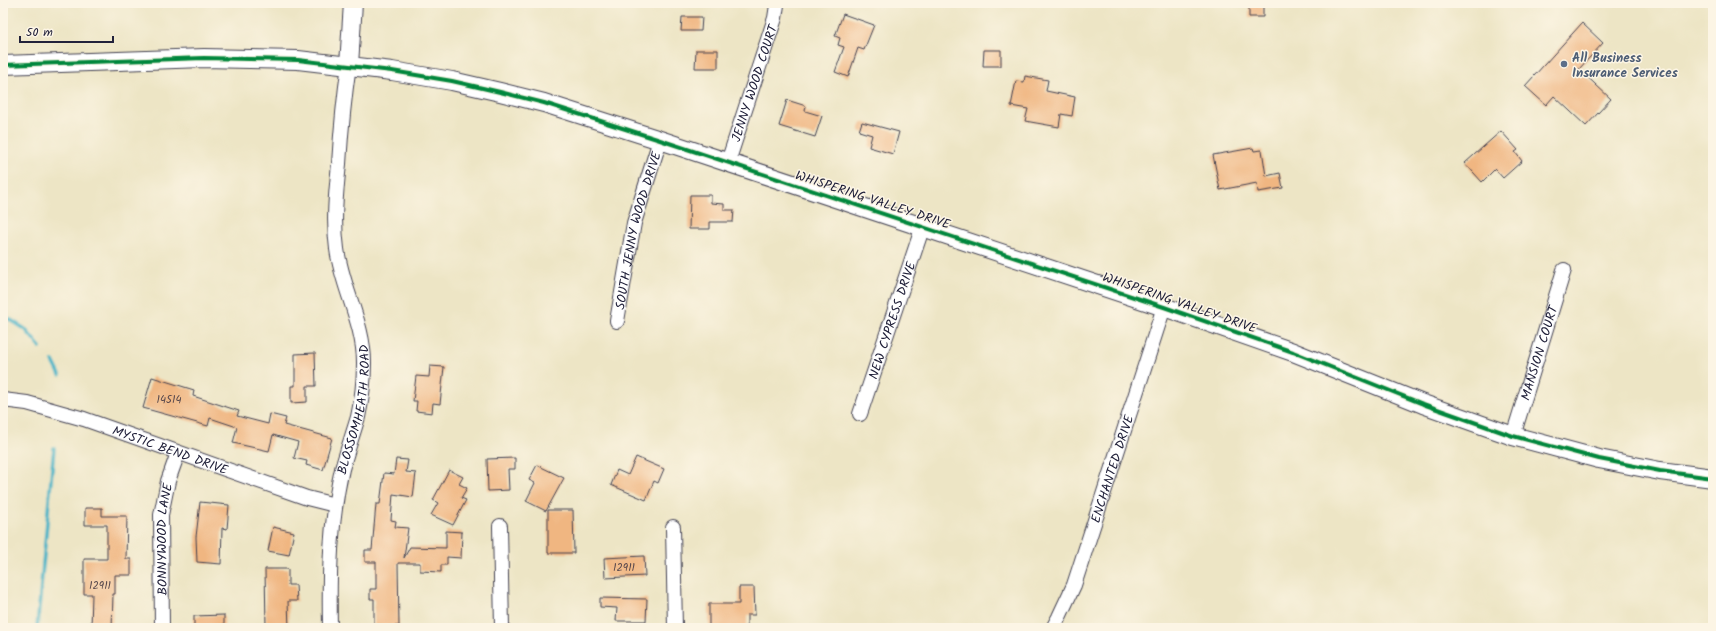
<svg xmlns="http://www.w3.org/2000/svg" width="1716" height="631" font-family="Kalam,sans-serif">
<rect width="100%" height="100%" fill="#fcf5e5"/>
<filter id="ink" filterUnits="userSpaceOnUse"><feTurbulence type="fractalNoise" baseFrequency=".025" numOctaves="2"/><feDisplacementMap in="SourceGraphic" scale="8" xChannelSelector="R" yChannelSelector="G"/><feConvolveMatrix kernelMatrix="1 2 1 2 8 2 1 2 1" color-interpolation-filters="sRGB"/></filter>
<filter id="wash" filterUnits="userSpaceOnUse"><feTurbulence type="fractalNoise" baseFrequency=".012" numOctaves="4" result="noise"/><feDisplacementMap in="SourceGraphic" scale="16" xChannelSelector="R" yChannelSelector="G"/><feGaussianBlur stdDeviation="0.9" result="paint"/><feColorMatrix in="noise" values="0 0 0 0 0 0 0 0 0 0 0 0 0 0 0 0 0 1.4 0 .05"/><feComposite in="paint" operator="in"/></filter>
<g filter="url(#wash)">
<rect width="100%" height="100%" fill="#ede5c5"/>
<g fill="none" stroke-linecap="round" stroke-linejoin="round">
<path stroke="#49b4c7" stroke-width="3.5" d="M3,315L25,329L40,347
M53,361L60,375
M37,628L54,448"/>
</g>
<g id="blocks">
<path fill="#f0b681" d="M1249,3H1263V17H1249Z
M843,14L874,25L864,50L858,48L848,77L835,72L844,47L838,45L840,38L835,36Z
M682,17H702L701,31H681Z
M1582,23L1603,43L1579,69L1611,99L1586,126L1554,96L1546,105L1525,86Z
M696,50H718V68H695Z
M984,50H1001V66H983Z
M1025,76L1048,80L1046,91L1075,97L1072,116L1061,114L1059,127L1025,121L1028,109L1011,106L1016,81L1024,82Z
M787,100L806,106L805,111L822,116L815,137L779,126Z
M862,122L899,132L893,154L869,147L872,135L859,131Z
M1501,131L1518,150L1515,152L1522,161L1503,178L1495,169L1482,182L1465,163Z
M1253,148L1254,151L1262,150L1266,176L1280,173L1283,188L1258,192L1257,183L1220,190L1213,155Z
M690,195H711V203L724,204V210H734L733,222H710V229H689Z
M315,353L316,386H307V402L291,403V386H295V354Z
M430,366L444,367L440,404L433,403L432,413L416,411L417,401H413L416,376L429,377Z
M152,377L194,390L193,396L239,411L237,416L268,424L270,414L286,418L284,425L332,438L323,470L306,465L307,461L294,458L298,442L273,435L269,451L233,443L237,427L210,418L208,426L143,408Z
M636,457L664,469L658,483L654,481L646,500L611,485L617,470L628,475Z
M515,458V469H508L509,490L488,491L487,459Z
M396,459L408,460L406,472L416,473L413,497L393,494L391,520L396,521L395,527L408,528L404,558L410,547L446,548V531L462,532L461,558L447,557V565H441V572L420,571V563H398L399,626H374V599H370V589H376V562H365V550H372L376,504H380L384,473L394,474Z
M537,465L564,478L546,511L526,501L535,483L529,480Z
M449,470L463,477L459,484L467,488L461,498L466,500L453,525L431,515L438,503L433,500Z
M200,502L229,505L227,529L222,528L221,564L197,562L196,537Z
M85,508H102V516H127L126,559H131V575H115V594H113L112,628H91L92,594H84V559H107V525H85Z
M548,510H573L574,553H548Z
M273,527L294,532L289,555L268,551Z
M644,556L645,576L605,578L604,558Z
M265,569H288V585H296L297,601H288L289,628H266Z
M739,587H754L755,615H747V628H709V604H739Z
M600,598L647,599L646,621H616L617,608L600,607Z
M224,615V628H194V616Z"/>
</g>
</g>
<g filter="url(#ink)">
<use href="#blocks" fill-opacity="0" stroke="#403f50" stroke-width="1"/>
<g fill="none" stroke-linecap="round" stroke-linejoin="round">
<defs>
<g id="minor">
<path id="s1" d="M728,162L775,18L777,5L776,3"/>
<path id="s2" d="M617,321L634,223L660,140"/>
<path id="s3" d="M3,400L27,403L84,419L307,498L335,505"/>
<path id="s4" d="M860,414L923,226"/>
<path id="s5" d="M1513,436L1564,270"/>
<path d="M500,526L502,628"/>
<path d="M673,527L675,628"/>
<path id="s6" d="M162,628L161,515L168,481L178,453"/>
<path id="s7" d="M330,628C329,575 330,521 342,469C347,451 353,434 358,417C362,399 364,381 364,363C364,323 342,288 337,249C333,221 336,192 339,164C341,131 344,98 349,65"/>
<path id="s8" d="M1053,628L1059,617L1074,585L1164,307"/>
</g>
<path id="tertiary" d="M3,65L204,58L298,60L392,71L452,81L500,92L544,103L660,140L1164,307L1293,352L1423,404L1513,436L1599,459L1660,471L1713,478
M349,65L353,3"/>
</defs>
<use href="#minor" stroke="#403f50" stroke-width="16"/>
<use href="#tertiary" stroke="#403f50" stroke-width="20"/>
<use href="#minor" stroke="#fff" stroke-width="14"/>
<use href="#tertiary" stroke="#fff" stroke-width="18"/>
<defs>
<path id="cycleway" d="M3,65L204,58L298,60L392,71L452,81L500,92L544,103L660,140L1164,307L1293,352L1423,404L1513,436L1599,459L1660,471L1713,478"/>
</defs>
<use href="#cycleway" stroke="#fcf5e5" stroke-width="6"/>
<use href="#cycleway" stroke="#00873e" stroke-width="4"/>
</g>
</g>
<circle fill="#5c6f8a" stroke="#fcf5e5" stroke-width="1.5" cx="1564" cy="64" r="4"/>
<g text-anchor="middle" stroke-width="3" stroke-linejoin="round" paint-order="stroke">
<g font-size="11" fill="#56474c">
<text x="169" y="403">14514</text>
<text x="624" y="571">12911</text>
<text x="100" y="589">12911</text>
</g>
<g font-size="13" font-weight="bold" fill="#4e5e75" stroke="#fcf5e5" text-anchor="start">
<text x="1572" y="62">All Business<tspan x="1572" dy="15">Insurance Services</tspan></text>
</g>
<g font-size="13" fill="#22223b" stroke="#fcf5e5">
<text dy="5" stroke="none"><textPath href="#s1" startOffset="83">JENNY WOOD COURT</textPath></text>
<text transform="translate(873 199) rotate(18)" y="5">WHISPERING VALLEY DRIVE</text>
<text dy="5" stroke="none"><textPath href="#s2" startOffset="93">SOUTH JENNY WOOD DRIVE</textPath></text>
<text transform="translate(1180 302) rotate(19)" y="5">WHISPERING VALLEY DRIVE</text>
<text dy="5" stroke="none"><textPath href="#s4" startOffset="99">NEW CYPRESS DRIVE</textPath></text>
<text dy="5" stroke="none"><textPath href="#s5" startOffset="87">MANSION COURT</textPath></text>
<text dy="5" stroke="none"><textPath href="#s7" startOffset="221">BLOSSOMHEATH ROAD</textPath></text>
<text dy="5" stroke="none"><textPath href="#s3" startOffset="175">MYSTIC BEND DRIVE</textPath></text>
<text dy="5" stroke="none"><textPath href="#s8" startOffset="170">ENCHANTED DRIVE</textPath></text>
<text dy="5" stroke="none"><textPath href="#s6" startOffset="89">BONNYWOOD LANE</textPath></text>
</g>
</g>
<rect width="1716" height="631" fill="none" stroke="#fcf5e5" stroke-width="16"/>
<path d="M20 36v6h93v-6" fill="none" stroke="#22223b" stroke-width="2"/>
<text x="26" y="36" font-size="12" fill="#22223b" stroke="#fcf5e5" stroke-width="3" paint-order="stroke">50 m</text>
</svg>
